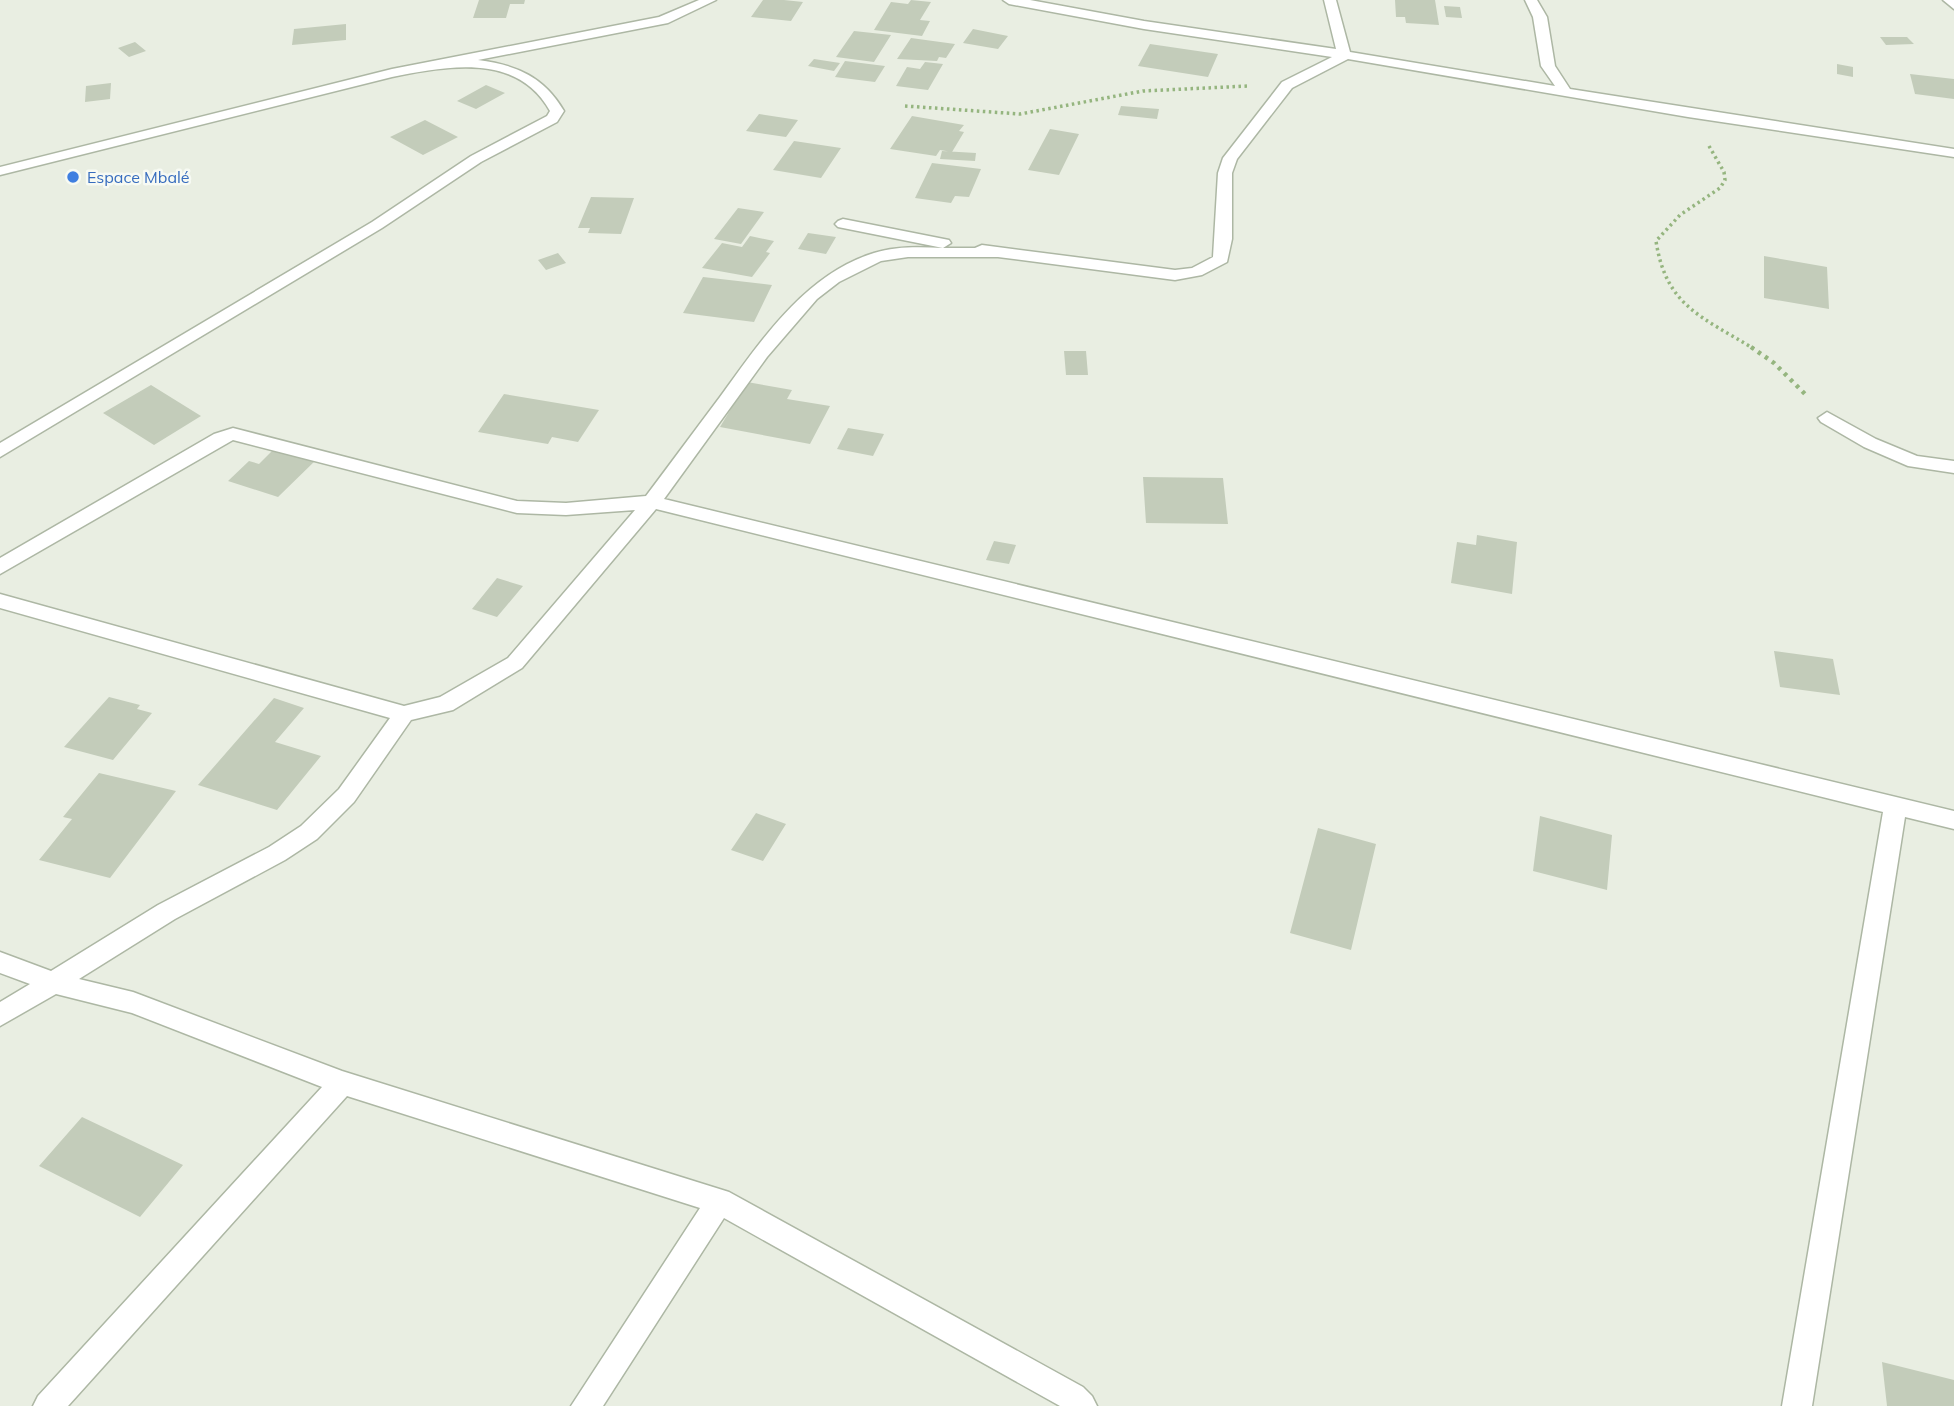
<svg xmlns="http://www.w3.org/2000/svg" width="1954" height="1406" font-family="Mulish,sans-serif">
<rect width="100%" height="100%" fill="#e9eee2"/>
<path fill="#c3ccba" d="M479,0H525L524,4H510L506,18H473Z
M763,0H784L803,2L791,21L751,17Z
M911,0L931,2L920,20L930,21L922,36L874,30L891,2L908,4Z
M1395,0H1435L1439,25L1406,23L1405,17H1396Z
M1444,6L1460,7L1462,18L1446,17Z
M346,24V40L292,45L294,29Z
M973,29L1008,36L998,49L963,43Z
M854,31L891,35L874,62L836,57Z
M1880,37H1907L1914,44L1886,45Z
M911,38L955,44L946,58L939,57L937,61L897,59Z
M135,42L146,51L129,57L118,48Z
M1150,44L1218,54L1208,77L1138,66Z
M814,59L840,63L834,71L808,66Z
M845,61L885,66L875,82L835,77Z
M925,62L943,64L928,90L896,86L907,67L920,69Z
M1837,64L1853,67V77L1837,74Z
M1910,74L1954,79V99L1915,94Z
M111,83L110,99L85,102L86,86Z
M486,85L505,93L476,109L457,101Z
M1121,106L1159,109L1157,119L1118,115Z
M759,114L798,120L786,137L746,131Z
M912,116L964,125L959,131L964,132L952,152L940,150L936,156L890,149Z
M425,120L458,137L423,155L390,137Z
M1050,129L1079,134L1059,175L1028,170Z
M794,141L841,148L821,178L773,170Z
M942,151L976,153L975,161L940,159Z
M932,163L981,169L969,197L955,196L951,203L915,198Z
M591,197L634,198L621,234L588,233L590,228H578Z
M738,208L764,212L741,244L714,239Z
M808,233L836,237L826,254L798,249Z
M750,236L774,241L766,252L770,253L752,277L702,268L722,243L742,247Z
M558,253L566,263L546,270L538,260Z
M1764,256L1827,267L1829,309L1764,298Z
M703,277L772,285L754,322L683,313Z
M1064,351H1086L1088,375H1066Z
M747,382L792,390L787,399L830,406L810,444L720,427Z
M151,385L201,416L154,445L103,413Z
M504,394L599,410L578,442L552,437L548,444L478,432Z
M848,428L884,434L873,456L837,449Z
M276,447L317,459L278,497L228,481L249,461L259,464Z
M1143,477L1223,478L1228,524L1146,523Z
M1477,535L1517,542L1512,594L1451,583L1457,542L1476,545Z
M994,541L1016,545L1009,564L986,560Z
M497,578L523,586L497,617L472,609Z
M1774,651L1833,659L1840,695L1780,687Z
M109,697L140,705L137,709L152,713L113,760L64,747Z
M274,698L304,708L275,742L321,756L277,810L198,785Z
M99,773L176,791L110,878L39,860L72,819L63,817Z
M756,813L786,824L763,861L731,850Z
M1540,816L1612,835L1607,890L1533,871Z
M1318,828L1376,844L1351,950L1290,933Z
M82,1117L183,1165L140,1217L39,1166Z
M1882,1362L1954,1380V1406H1887Z"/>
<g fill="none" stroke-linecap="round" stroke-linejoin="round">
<defs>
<path id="minor" d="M699,0H716L668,23L478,60C517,65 544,77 564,111L557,122L481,162L382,228L0,457V443L372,222L471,156L547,116L550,111C517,52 447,66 392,77L0,175V167L392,69L659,17Z
M1003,0H1030L1144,21L1336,49L1324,0H1336L1350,52L1555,86L1541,66L1533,17L1525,0H1537L1547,17L1555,66L1570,89L1954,149V157L1688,117L1348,59L1292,88L1237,159L1232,173V239L1227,262L1202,275L1175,280L998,257H908L881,261L839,282L817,299L767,357L664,499L1954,811V829L1905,817L1812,1406H1782L1883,812L656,509L522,668L453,710L411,720L354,802L317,839L285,860L175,919L79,979L133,992L342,1071L729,1192L1083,1387L1092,1396L1097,1406H1060L724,1218L603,1406H571L700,1208L347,1096L68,1406H33L38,1396L322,1087L132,1013L56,994L0,1026V1002L30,984L0,973V952L51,971L158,905L269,847L301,826L339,789L390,718L0,608V594L404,706L440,697L508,658L635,510L566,515L517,513L233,440L0,574V558L214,434L233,428L517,501L566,503L646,496C671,463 695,430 720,397C760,342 805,274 874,253C896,246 920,247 943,248L838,227L835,224L838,221L843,219L949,240L951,243L943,248H975L982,245L1175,270L1192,268L1213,257L1218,173L1223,158L1282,82L1332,57L1144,29L1009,4Z
M1943,0H1954V9Z
M1827,412L1876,439L1917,456L1954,461V473L1908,466L1864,447L1821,422L1818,418Z"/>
</defs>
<use href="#minor" stroke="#adb7a4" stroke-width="3"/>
<path stroke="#95b57f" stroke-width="3.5" stroke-dasharray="2.5 3.5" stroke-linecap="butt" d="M905,106L1020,114L1143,91L1248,86
M1709,146L1724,172L1725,180L1720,188L1680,215L1656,241C1666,307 1703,317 1754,349"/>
<path stroke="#95b57f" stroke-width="4.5" stroke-dasharray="3.5 5" stroke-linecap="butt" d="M1751,347L1774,363L1808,397"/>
<use href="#minor" fill="#fff" fill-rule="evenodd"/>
</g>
<circle fill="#3f7fe0" stroke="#f7faf3" stroke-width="2.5" cx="73" cy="177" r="7"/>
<g text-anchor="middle" stroke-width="5" stroke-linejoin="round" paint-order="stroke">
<g font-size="16" fill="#366cbe" stroke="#f7faf3" text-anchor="start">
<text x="87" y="183">Espace Mbalé</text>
</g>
</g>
</svg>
